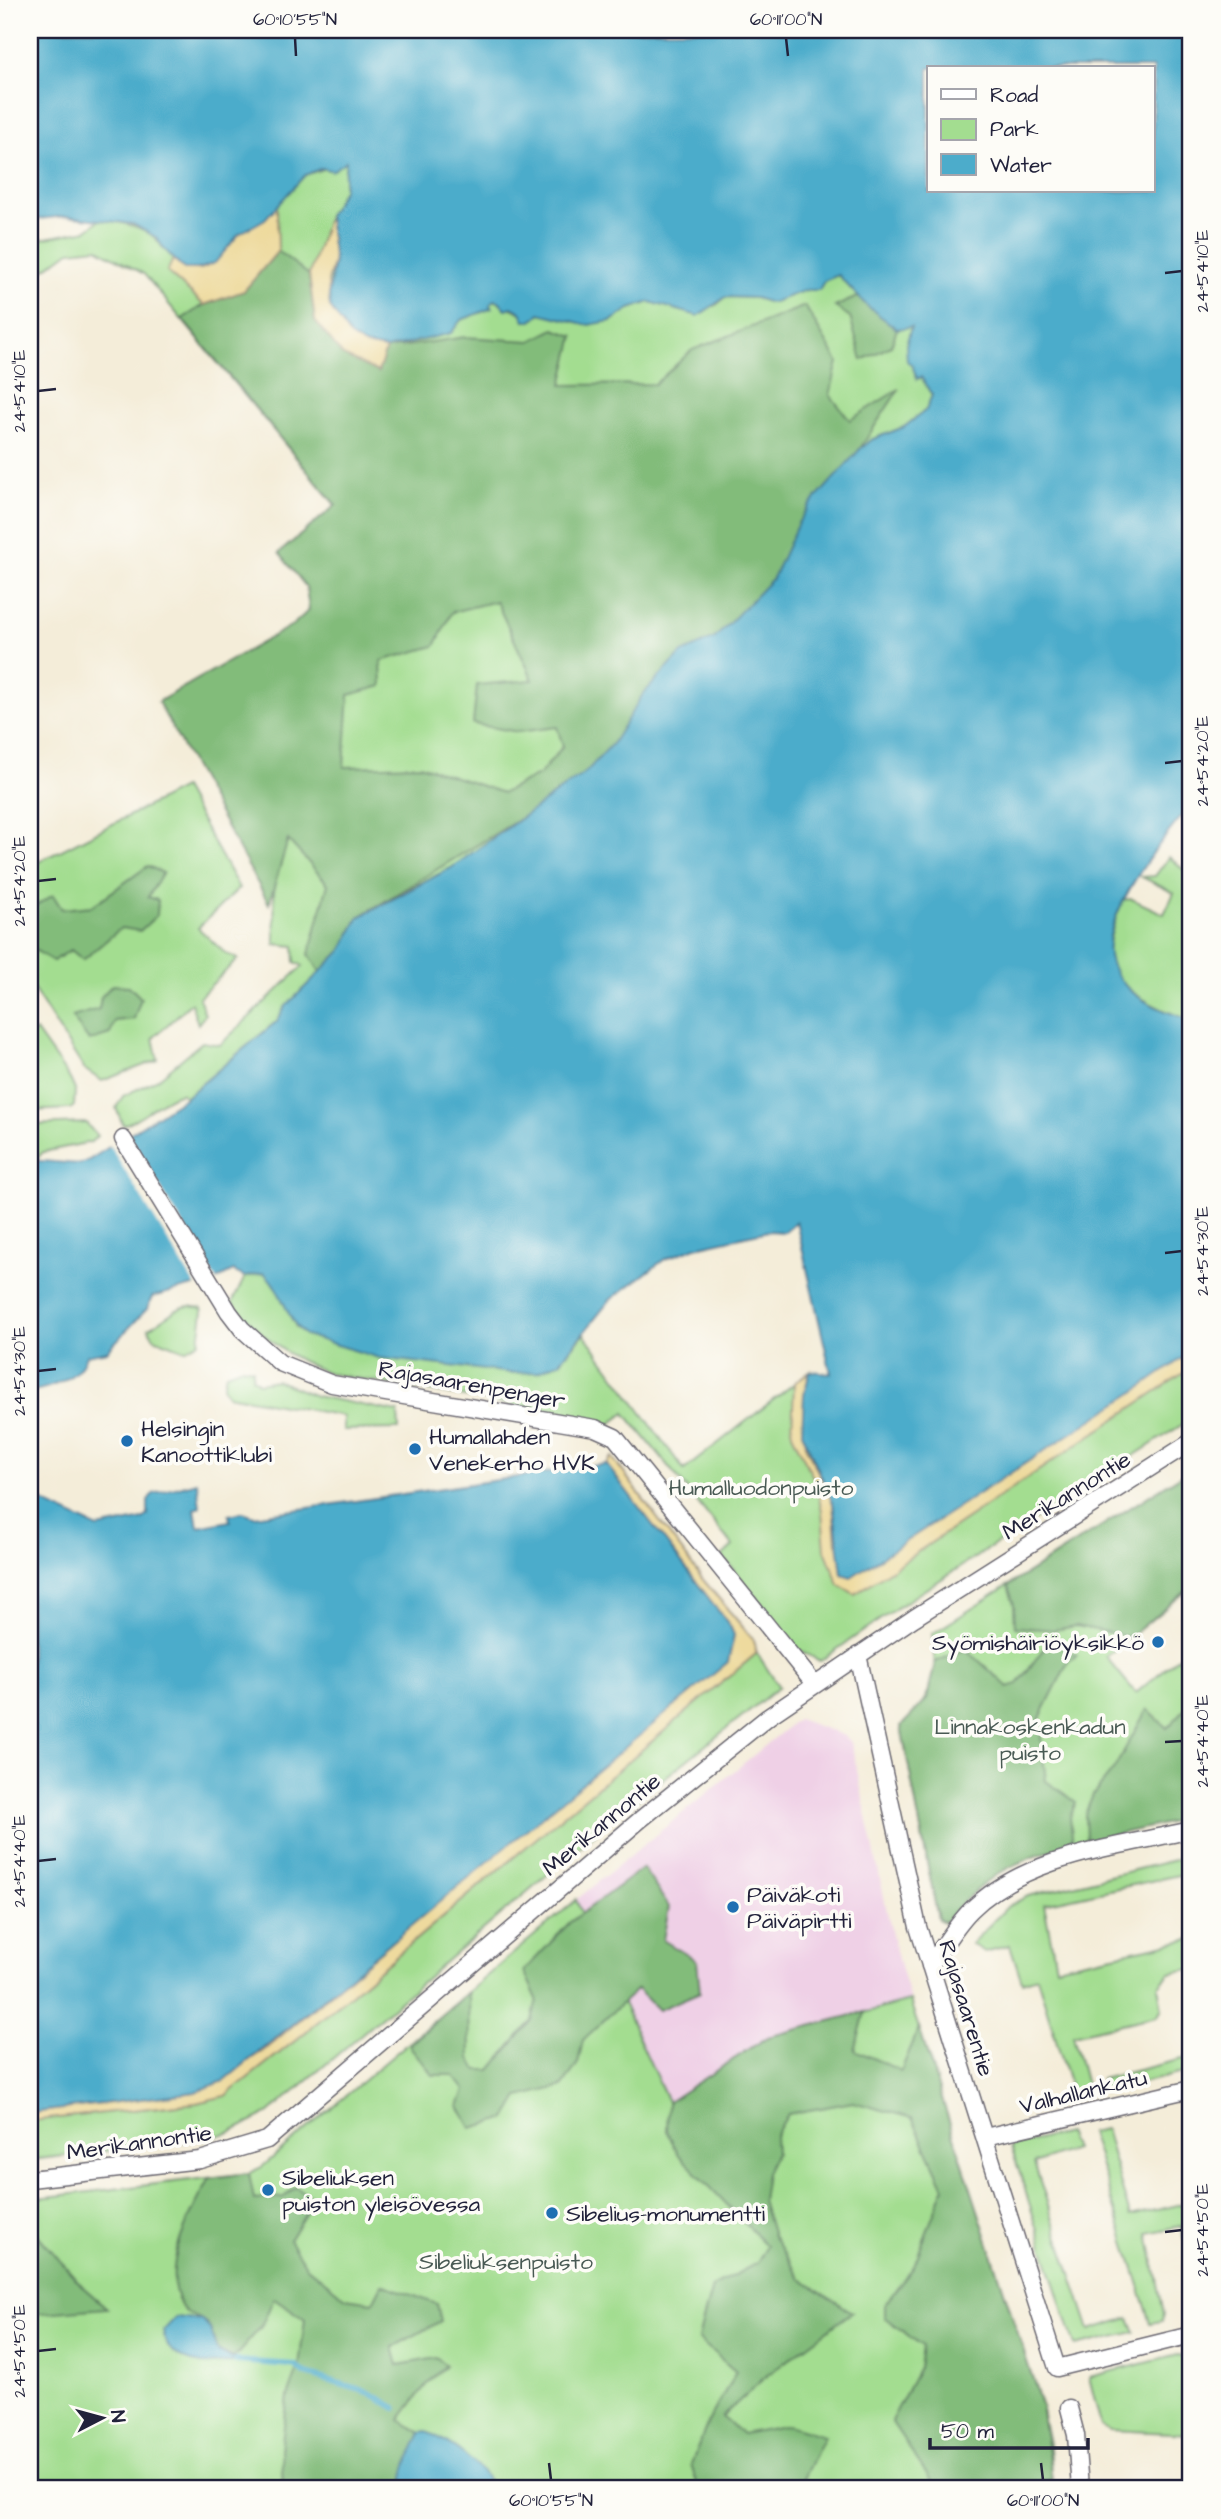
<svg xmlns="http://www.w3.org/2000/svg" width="1221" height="2519" font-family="'Architects Daughter',sans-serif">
<rect width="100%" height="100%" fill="#fdfcf7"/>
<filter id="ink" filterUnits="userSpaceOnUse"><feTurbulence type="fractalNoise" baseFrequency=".0143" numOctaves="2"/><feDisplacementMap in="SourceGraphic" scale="14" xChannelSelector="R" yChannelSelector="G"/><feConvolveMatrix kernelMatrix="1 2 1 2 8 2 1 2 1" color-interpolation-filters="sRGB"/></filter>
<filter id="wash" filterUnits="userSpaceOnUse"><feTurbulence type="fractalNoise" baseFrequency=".00686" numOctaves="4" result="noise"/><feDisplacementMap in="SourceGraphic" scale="28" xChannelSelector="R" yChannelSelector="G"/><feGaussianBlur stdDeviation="1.57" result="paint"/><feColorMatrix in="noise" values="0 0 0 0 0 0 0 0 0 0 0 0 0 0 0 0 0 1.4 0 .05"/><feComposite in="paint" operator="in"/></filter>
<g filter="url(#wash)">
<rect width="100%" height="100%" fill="#f4edd9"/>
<path fill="#efd0e6" d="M798,1719L845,1736L851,1742L894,1944L910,2001L768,2037L668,2102L576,1900Z"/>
<path fill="#a3dd90" stroke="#628066" stroke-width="2" d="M346,161L343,190L328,216L461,320L492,308L490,305L494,300L522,313L525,321L540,313L611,321L629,309L650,301L670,306H715L726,297L755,298L771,303L806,290H819L824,281L838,275L867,306L897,329L912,326C903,353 911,354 917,379L921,377L932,395L926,410L904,427L873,439L830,474L587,771L451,868L405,890L309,954L320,972L285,1007L277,1021L186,1097L181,1093C156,1101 146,1117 123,1125L116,1108L123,1096L158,1079L202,1042L220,1045L303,966L295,962L294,946L275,944L273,831L337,640L336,506L144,274L97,248L70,251L30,280V241L87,230L102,218C126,225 151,225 164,250L265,218L305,175Z
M183,788L239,888L198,928L225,953L238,959L199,997L205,1015L198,1024L191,1003L153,1038L158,1060L102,1081L84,1069L30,984V866Z
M1169,857L1191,876V1020C1164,1012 1110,989 1108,954C1108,937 1117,916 1122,900L1132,899L1164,914L1174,893L1142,877L1155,876Z
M36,1031L70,1079L75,1090L74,1106L70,1109L30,1111V1035Z
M86,1123L97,1136L91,1142L43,1152L35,1161L30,1160V1125Z
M264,1273L275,1283L296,1327L560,1362L584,1334L684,1470L810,1371L804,1395L851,1577L1191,1352V1419L901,1605L820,1661L799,1650L722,1556L733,1546L625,1413L609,1425L569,1415L332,1374C286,1358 264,1338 232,1303L245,1277Z
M189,1306L202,1308L203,1311L199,1342L185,1350L154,1338L148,1328C164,1321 172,1308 189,1306Z
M242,1367L253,1369L252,1377L259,1383L276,1380L316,1396L398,1412L399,1429L343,1430V1416L228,1395L223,1388L226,1373Z
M1191,1469V1587L1106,1657L1136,1693L1191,1647V1818C1119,1833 1032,1841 973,1889C963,1898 954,1911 945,1922L938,1919L901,1726C932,1699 939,1676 932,1634Z
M757,1653L779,1687L610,1821L268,2114L231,2132L205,2139L30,2160V2121L196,2103L225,2095L296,2040Z
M1183,1858L1188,1873L1044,1904L1056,1967L1191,1939V1969L1170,1973L1158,1986L1162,2009L1156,2016L1073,2035L1088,2093L1074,2099L1037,1977L1022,1982L1010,1945L985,1952L971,1944L1008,1906L1028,1896Z
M576,1900L668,2102L768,2037L910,2001L1041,2405L1049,2444L1052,2489H30V2199L249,2173L262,2167Z
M1191,2057V2071L1104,2092L1101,2079Z
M1105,2129L1130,2216L1191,2202V2238L1184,2239L1181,2226L1148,2233L1164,2314L1162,2321L1151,2323L1090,2132Z
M1067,2133L1074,2149L1034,2163L1090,2330L1129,2318L1135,2332L1075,2346L1011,2146Z
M1178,2355L1191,2357V2434L1110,2430L1101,2425L1089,2377Z"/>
<path fill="#82bc7a" stroke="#526f5a" stroke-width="2" fill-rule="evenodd" d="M278,251L309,275L315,321L378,372L386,349L465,337L531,341L554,329L574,336L562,385L655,384L692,350L805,306L838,362L830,395L850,420L899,389L765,594L608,765L359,917L342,950L320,972L309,954L328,884L288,840L269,904L158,702L294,624L309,610L306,587L279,553L336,505L182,319L204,305L244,291ZM496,601L533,680L477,685L473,724L518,732L557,727L563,746L540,774L503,793L420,765L344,767L349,695L382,686L381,661L435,646L452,612Z
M859,296L897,329L891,346L862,360L850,317L835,307Z
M148,866L163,873L148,897L158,900L157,915L140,931L121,928L83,960L71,950L53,961L30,947V909L53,895L62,909L92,906Z
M112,985L129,986L141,998L134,1019L115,1021L110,1034L89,1041L72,1017L99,1009L101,997Z
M1191,1469V1587L1130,1637L1076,1626L1054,1630L1015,1627L1014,1605L1008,1586Z
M1046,1645H1060L1077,1655L1068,1662L1039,1720L1046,1781L1076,1802L1070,1817L1073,1844C1015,1860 984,1876 945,1922L938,1919L901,1726L927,1699L935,1662L966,1649L1008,1687L1018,1684Z
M1191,1703V1818L1086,1841L1085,1814L1093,1795L1114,1769L1147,1709L1167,1728Z
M643,1868L669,1907L663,1940L697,1961L700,1992L658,2010L637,1989L583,2040L578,2063L563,2086L519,2097L506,2119L471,2128L459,2106L465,2090L453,2075H433L409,2045L469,1992L470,2058L477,2070H491L532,2020L537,1999L524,1971L570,1922Z
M865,2012L855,2050L901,2071L919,2028L1041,2405L1052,2479L1027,2486L934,2485L891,2421L919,2368L922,2346L884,2317V2305L913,2268L944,2187L912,2118L853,2102L788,2114L775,2136L776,2153L766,2173L762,2200L773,2236L801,2279L852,2312L765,2377L722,2417L742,2434L788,2425L824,2436L799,2487L717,2489L698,2486L691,2464L708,2422L736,2372L698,2339L712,2287L757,2263L767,2246L679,2155L667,2131L668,2102L768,2037Z
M249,2173L254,2200L284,2197L295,2187L315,2198L289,2240L306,2266L346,2298L373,2302L382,2284L437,2304L441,2321L393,2347L398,2365L436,2358L446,2366L426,2385L400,2420L421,2433L403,2482L404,2489H283L281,2450L288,2396L299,2366L305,2319L274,2298L261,2327L234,2358L217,2350C214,2340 212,2327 203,2321C196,2315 186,2316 181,2306C159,2266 191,2213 210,2178Z
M30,2226L84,2288L107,2308L30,2314Z"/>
<path fill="#eeda9e" stroke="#887e6c" stroke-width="2" d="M277,205L278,251L244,291L204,305L167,272L173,259C205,285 217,256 238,235C250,223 265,219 277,205Z
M328,216L334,260L328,281L330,307L364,345L386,349L378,372L343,356L315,321L309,275Z
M1191,1352V1368L855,1594L839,1585L825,1550L822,1511L815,1481L792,1434L794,1383L810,1371L804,1395L806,1447L833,1503L836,1543L1056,1443Z
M612,1457L704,1581L752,1638L757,1653L296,2040L225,2096L196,2103L30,2121V2113L195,2092L262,2052L529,1825L728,1662L734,1635L730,1626L606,1464Z"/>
<path fill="#4caccb" stroke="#376783" stroke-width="2" fill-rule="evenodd" d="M30,30H1191V806C1165,834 1095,922 1111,963C1123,996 1161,1011 1191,1020V1352L1136,1391L851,1577L842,1574L833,1503L802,1432L804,1395L810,1371L831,1373L796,1221L785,1232L768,1231L696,1247L665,1259L610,1300L560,1362L537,1372L512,1373L379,1358L305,1335C285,1318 283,1290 264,1273L245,1277L233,1271L216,1280L152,1297L147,1309L107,1351L86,1355C79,1379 52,1387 30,1392V1160L80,1164L89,1160L186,1097L277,1021L285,1007L342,950L359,917L451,868L587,771L612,744L643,694L682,653L715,638L773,578L798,523L810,505L860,449L873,439L904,427L926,410L932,395L921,377L917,379L912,365L907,361L906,345L911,327L897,329L867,306L838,275L824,281L819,290H806L771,303L755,298L726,297L698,316L650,302L630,309L611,321L588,325L540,313L532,321H525L521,312L512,307L506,309L499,301L494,300L490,305L492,308L461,320L451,333L386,349L364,345L350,336L330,307L329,293L334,260L328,216L343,190L346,161L332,171L322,168L305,175L265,219L239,234L215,263L198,269H184L164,249L157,238L133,224L66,216L30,220ZM929,68H1153V191H929Z
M606,1464L730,1626L734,1635L728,1662L224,2081L195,2092L30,2113V1496L98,1528L143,1519L148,1515V1501L153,1494L197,1482L200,1507L195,1509L198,1527L230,1521L229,1515L243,1512L254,1516Z
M176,2317L202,2320L210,2329L217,2350L236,2361C210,2369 167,2365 163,2331Z
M427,2432C452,2443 481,2464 493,2489H404C401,2471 414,2449 421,2433Z"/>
<path fill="#f4edd9" d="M127,1132L218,1283L196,1287L108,1143Z"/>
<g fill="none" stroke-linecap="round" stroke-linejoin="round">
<path stroke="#4caccb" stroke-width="6" d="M236,2361L294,2365L306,2374L368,2392L396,2408"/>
</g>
</g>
<g filter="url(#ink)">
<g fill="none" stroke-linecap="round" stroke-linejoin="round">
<defs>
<path id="street" d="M123,1139L229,1312L242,1329L280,1363L332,1384L595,1428L615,1437L815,1685
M858,1655L918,1927L1057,2368L1191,2335
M930,1966C943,1947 955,1926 971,1910C1027,1855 1118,1847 1191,1830
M985,2137L1191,2089
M30,2179L200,2160L267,2140L641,1819L768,1717L914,1618L1191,1442
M1069,2408L1076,2435L1080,2489"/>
</defs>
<use href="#street" stroke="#6c6972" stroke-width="19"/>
<use href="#street" stroke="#fff" stroke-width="16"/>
</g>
</g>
<path fill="none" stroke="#22223b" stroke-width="2.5" d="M295,38L296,56M786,38L788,56M1165,273L1182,271M38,391L56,389M1165,763L1182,761M38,881L56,879M1165,1253L1182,1251M38,1371L56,1369M1165,1742L1182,1741M38,1861L56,1859M1165,2232L1182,2230M38,2351L56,2349M549,2463L551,2480M1041,2463L1043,2480"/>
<g fill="#1f6fb2" stroke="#fdfcf7" stroke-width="2.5">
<circle cx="127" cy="1441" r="7"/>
<circle cx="415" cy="1449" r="7"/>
<circle cx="1158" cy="1642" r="7"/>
<circle cx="733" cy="1907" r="7"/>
<circle cx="268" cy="2190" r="7"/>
<circle cx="552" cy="2213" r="7"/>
</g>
<g text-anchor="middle" stroke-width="7" stroke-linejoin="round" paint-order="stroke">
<g font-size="23" fill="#22223b" stroke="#fdfcf7">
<text transform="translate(472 1384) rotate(10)" y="8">Rajasaarenpenger</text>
<text transform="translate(1066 1495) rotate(-32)" y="8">Merikannontie</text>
<text transform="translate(601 1824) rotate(-40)" y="8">Merikannontie</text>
<text transform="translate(967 2008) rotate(73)" y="8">Rajasaarentie</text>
<text transform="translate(1083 2091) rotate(-13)" y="8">Valhallankatu</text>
<text transform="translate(139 2142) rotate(-8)" y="8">Merikannontie</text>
</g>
<g font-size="23" fill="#22223b" stroke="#fdfcf7" text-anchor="start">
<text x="141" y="1436">Helsingin<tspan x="141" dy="26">Kanoottiklubi</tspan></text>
<text x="429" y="1444">Humallahden<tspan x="429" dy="26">Venekerho HVK</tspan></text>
<text x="1144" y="1650" text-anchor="end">Syömishäiriöyksikkö</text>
<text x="747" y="1902">Päiväkoti<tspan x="747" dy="26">Päiväpirtti</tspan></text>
<text x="282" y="2185">Sibeliuksen<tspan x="282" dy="26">puiston yleisövessa</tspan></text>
<text x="566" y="2221">Sibelius-monumentti</text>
</g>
<g font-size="23" fill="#495a54" stroke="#fdfcf7">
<text x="761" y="1495">Humalluodonpuisto</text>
<text x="1030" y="1734">Linnakoskenkadun<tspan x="1030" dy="26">puisto</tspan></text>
<text x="506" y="2269">Sibeliuksenpuisto</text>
</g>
</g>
<rect width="1221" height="2519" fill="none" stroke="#fdfcf7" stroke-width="77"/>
<rect x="927" y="66" width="228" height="126" fill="#fdfcf7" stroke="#a5a5ac" stroke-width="2"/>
<rect x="941" y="89" width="35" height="10" fill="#ffffff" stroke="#a5a5ac" stroke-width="2"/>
<text x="990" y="102" font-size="21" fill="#22223b">Road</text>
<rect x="941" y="119" width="35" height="21" fill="#a3dd90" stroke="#a5a5ac" stroke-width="2"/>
<text x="990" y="136" font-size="21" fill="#22223b">Park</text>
<rect x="941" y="154" width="35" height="21" fill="#4caccb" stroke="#a5a5ac" stroke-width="2"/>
<text x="990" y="172" font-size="21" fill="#22223b">Water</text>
<g transform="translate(102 2418) rotate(84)" stroke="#fdfcf7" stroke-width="5" paint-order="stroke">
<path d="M0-5L12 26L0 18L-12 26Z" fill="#22223b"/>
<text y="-10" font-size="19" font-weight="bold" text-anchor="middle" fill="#22223b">N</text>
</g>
<path d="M930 2438v10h158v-10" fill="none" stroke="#22223b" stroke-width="3.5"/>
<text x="941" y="2438" font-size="21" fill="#22223b" stroke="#fdfcf7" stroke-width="5" paint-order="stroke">50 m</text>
<rect x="38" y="38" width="1144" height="2442" fill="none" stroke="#22223b" stroke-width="2.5"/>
<g font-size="18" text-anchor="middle" fill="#22223b">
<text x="295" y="25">60°10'55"N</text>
<text x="786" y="25">60°11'00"N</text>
<text transform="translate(1202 271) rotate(-90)" y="6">24°54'10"E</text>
<text transform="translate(19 391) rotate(-90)" y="6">24°54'10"E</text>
<text transform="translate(1202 761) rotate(-90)" y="6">24°54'20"E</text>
<text transform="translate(19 881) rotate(-90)" y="6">24°54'20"E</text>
<text transform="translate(1202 1251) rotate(-90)" y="6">24°54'30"E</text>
<text transform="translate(19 1371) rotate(-90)" y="6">24°54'30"E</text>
<text transform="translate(1202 1741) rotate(-90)" y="6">24°54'40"E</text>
<text transform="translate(19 1861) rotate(-90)" y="6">24°54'40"E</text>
<text transform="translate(1202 2230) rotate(-90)" y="6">24°54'50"E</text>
<text transform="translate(19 2351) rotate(-90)" y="6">24°54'50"E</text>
<text x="551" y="2506">60°10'55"N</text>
<text x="1043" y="2506">60°11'00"N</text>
</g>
</svg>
